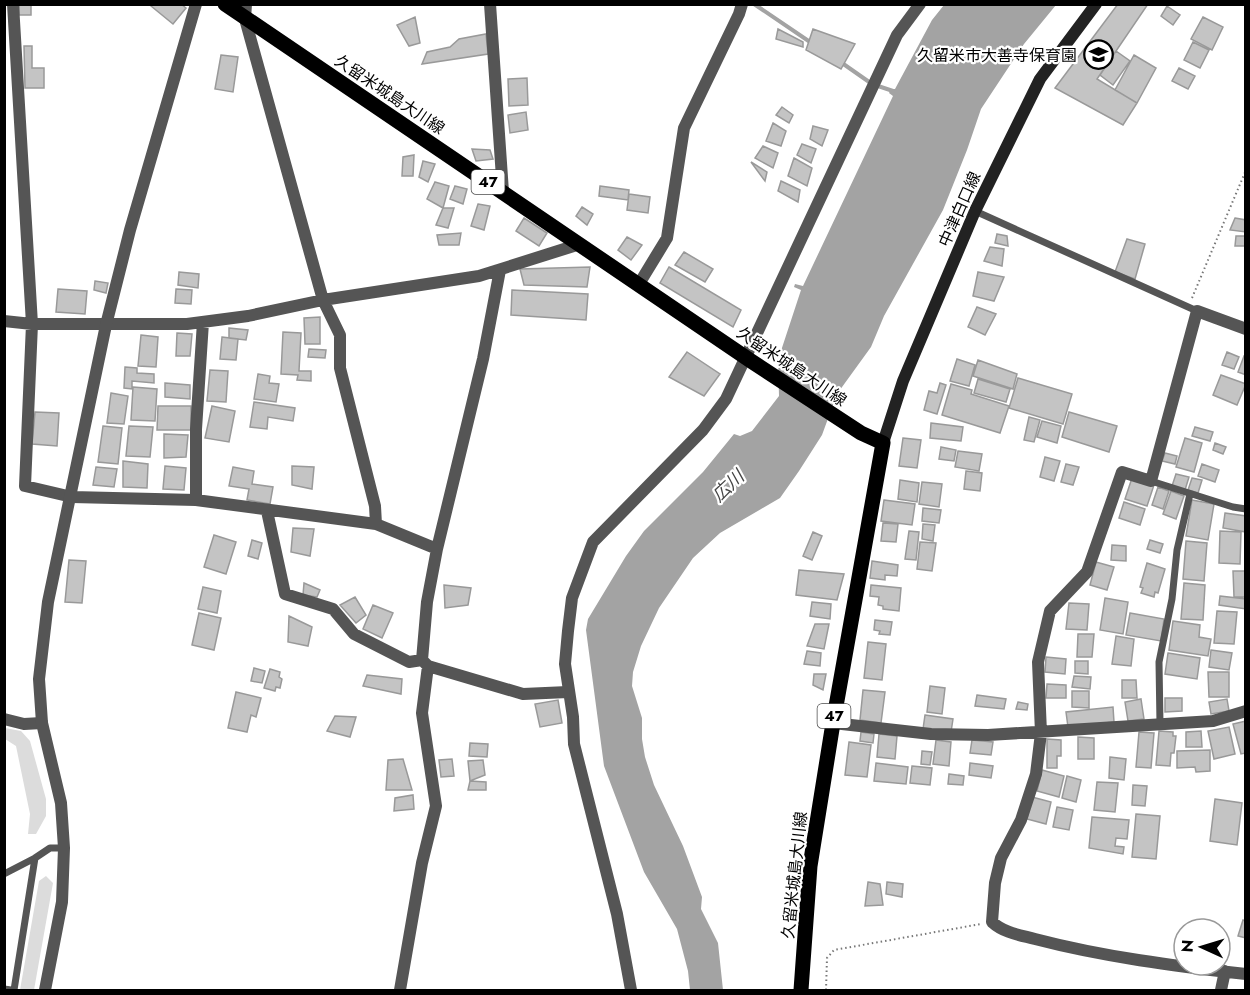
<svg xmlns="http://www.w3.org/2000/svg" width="1250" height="995" font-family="Jost,'Noto Sans JP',sans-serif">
<rect width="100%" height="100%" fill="#fff"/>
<path fill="#dcdcdc" d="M5,728L21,731L30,741L46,799V816L36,834H28L30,814L16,746L5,739Z
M46,876L53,883L34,990H20L39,881Z"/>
<path fill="#a3a3a3" d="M944,5H1056L1024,44L981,109L967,150L943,210L884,316L871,347L837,394L822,435L799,471L780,498L720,533L693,558L659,608L641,646L633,672L632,686L642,718V739L645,757L654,785L683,846L702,897L701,909L718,943L723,990H690L688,971L677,929L644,872L604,766L586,630L588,619L626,556L644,531L703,472L734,434L740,436L752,431L779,396L778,360L801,290L794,287L795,284L803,286L893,96L889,93L891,89H895L932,20Z"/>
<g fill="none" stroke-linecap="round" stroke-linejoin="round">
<path stroke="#a3a3a3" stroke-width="4" d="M754,4L813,44
M842,63L872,84L893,91"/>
</g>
<path fill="#c4c4c4" stroke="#999" stroke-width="1.5" d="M19,4H31V15H19Z
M153,4H181L186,8L173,24L151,6Z
M1118,4H1148L1097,79L1137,103L1123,125L1055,88Z
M1167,6L1180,15L1173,25L1161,16Z
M415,17L420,43L409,46L397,25Z
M1203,17L1223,27L1212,50L1191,39Z
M778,29L803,42V47L776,39Z
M813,29L855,44L841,69L806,50Z
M486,34L488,54L422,64L427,52L450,47L459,39Z
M1193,42L1209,50L1200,68L1184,60Z
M24,46H32V68H44V88H25Z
M1116,51L1130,61L1113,85L1100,75Z
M221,55L238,57L233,92L215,89Z
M1134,55L1156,68L1137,103L1115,90Z
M1179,68L1195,76L1188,89L1172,81Z
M527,78L528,105L509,106L508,79Z
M782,107L793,115L789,123L776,115Z
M526,112L528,130L510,133L508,115Z
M773,123L786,131L781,146L766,141Z
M813,126L828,130L822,146L810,139Z
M802,144L816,149L811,163L797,155Z
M763,146L778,153L773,168L755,158Z
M472,149L490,150L493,159L476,161Z
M414,155L413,176H402L403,157Z
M794,158L812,168L807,186L788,176Z
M423,161L435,164L428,182L419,177Z
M751,162L767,172L765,181Z
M781,181L800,190L798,202L778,191Z
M435,182L449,186L443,208L427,199Z
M455,186L467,189L463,204L450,199Z
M600,186L629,190L628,200L599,196Z
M629,194L650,197L648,213L627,210Z
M478,204L490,206L484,230L471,226Z
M582,207L593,214L587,225L576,216Z
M443,208H454L448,228L436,225Z
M524,218L547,233L539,246L516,231Z
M1235,218L1246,220V232L1230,230Z
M461,233L459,245H439L437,235Z
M997,234L1007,236L1008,246L995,243Z
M1236,236H1246V246H1235Z
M627,237L642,245L631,260L618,250Z
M1127,239L1145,244L1135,279L1115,272Z
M990,247L1004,249L1002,266L984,261Z
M684,252L713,269L705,282L675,265Z
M590,267L587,287L524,285L520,269Z
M669,267L741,310L733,327L660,283Z
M179,272L199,274L198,288L178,285Z
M978,272L1004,277L994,301L973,296Z
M95,281L108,283L106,293L94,290Z
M58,289L87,291L85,314L56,312Z
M176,289L192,290L191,304L175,303Z
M512,290L588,294L586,320L511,315Z
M977,307L996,314L985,335L968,327Z
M320,317V344H305L304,318Z
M229,328L248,330L246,340L229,338Z
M283,332L301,333L299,371H311V381L297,380L298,375L281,374Z
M177,333L192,334L190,356H176Z
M141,335L158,337L156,367L138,366Z
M222,337L238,339L236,360L220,359Z
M309,349L326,350L325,358L308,357Z
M687,352L720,374L704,396L669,377Z
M1227,352L1239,357L1234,369L1222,365Z
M1244,356L1246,357V375L1238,372Z
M957,359L975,365L969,386L950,381Z
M978,360L1017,374L1013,389L973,376Z
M125,367L137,368V373L154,374V383L132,381V389L124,388Z
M210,370L228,371L226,402L207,401Z
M258,374L270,376L269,383L279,384L276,402L254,399Z
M1221,375L1246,384L1237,405L1213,395Z
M1018,378L1072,394L1063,424L1009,408Z
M978,379L1010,389L1006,402L974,393Z
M165,383L190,385V399L165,397Z
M940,383L946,385L937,414L924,410L929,391L937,393Z
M951,384L972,390L971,394L1009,406L1000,433L942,415Z
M133,387L157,389L155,421L131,420Z
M111,393L128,396L124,424L107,423Z
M254,402L295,408L293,421L268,417L267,429L250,427Z
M158,406H191V430H157Z
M212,406L235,411L229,442L205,438Z
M35,412L59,413L57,446L32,444Z
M1069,412L1117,426L1109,452L1062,437Z
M1029,417L1040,420L1034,442L1024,440Z
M1042,421L1061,426L1057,443L1037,437Z
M931,423L963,427L961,441L930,438Z
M103,426L122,428L118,464L98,462Z
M129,426L153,427L150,457L126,456Z
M1195,427L1213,432L1210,441L1192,436Z
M164,434L188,435L186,457L164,458Z
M903,438L921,440L917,468L899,466Z
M1185,438L1202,443L1194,472L1176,467Z
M1215,443L1226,447L1223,454L1213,450Z
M941,447L956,450L954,461L939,459Z
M958,451L982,454L979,471L955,467Z
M1165,453L1177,456L1175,464L1162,461Z
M1045,457L1060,461L1054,481L1040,477Z
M123,461L148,464L147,488L123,487Z
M1066,464L1079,467L1073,485L1061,482Z
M1202,464L1219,470L1215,482L1198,476Z
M165,466L186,468L184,490L163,489Z
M292,466L314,467L312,489L292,485Z
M96,467L117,469L114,487L93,485Z
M233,467L254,471L252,484L273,487L270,504L247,500L249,489L229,486Z
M966,471L982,473L980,491L964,489Z
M1176,474L1189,477L1185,490L1172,486Z
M1132,478L1154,485L1147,506L1125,499Z
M1192,478L1202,480L1198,493L1188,490Z
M900,480L919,483L917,502L898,499Z
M922,482L942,484L939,507L919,504Z
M1158,487L1169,491L1163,509L1152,505Z
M1171,491L1184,496L1176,519L1163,514Z
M884,500L915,504L912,525L881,521Z
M1192,500L1214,504L1208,540L1186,536Z
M1124,502L1145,509L1140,525L1119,518Z
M923,508L941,510L939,523L922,521Z
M1225,513L1246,516V532L1223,528Z
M883,523L898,524L896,542L881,541Z
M923,524L935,525L933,541L922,539Z
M293,528L314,529L310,556L291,552Z
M909,531L919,532L916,560L905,559Z
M1220,531L1241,532L1240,564L1219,563Z
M813,532L822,536L812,560L803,556Z
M214,535L236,542L226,574L204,567Z
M252,540L262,543L258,559L248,556Z
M1150,540L1163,544L1160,553L1147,549Z
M1186,541L1207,543L1204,581L1183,579Z
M920,542L936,543L932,571L917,569Z
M1112,545L1126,546V561L1111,560Z
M69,560L86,561L82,603L65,602Z
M872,561L898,565L897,576L885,575V580L870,578Z
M1096,562L1114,567L1107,590L1090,585Z
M1147,563L1165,569L1158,593L1155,592L1154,597L1141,593L1143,588L1140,587Z
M799,570L844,574L837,600L796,595Z
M1233,571H1246V597H1234Z
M304,583L320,590L317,597L303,595Z
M1184,583L1205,585L1203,620L1181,619Z
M444,585L471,588L468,605L445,608Z
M871,585L901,588L899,611L883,609V606L878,605L879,597L870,596Z
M203,587L221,591L217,613L198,609Z
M1220,596L1246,599V609L1219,605Z
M355,597L366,615L356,623L340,605Z
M1105,598L1128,602L1123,634L1100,630Z
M812,602L831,604L830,619L810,616Z
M1069,603L1089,604L1087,630L1066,629Z
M373,605L393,613L382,638L363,629Z
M1217,611L1237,612L1234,644L1214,643Z
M199,613L221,618L214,650L192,645Z
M1130,613L1164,619L1161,641L1126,635Z
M289,616L312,627L308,646L288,642Z
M875,620L892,622L890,635L879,634L880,631L874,630Z
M1173,621L1200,625L1199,637L1211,639L1208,656L1169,650Z
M815,624H829L824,649L807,646Z
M1078,634H1094L1092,657H1077Z
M1116,636L1134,639L1131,666L1112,664Z
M868,642L886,644L882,680L864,678Z
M1211,650L1232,653L1229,670L1209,667Z
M807,651L821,653L820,666L804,664Z
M1168,653L1200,658L1197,679L1165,674Z
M1046,657L1066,659L1065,674L1045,672Z
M1075,661H1088V674L1075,673Z
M254,668L265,671L262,683L251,681Z
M270,669L280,672L279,677L282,679L280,688L276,687L275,691L264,688Z
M1208,672H1229V697H1209Z
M814,674H826L823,690L813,685Z
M367,675L402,679L401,694L363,686Z
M1074,676L1091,677L1090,689L1072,687Z
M1122,680H1136L1137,698H1122Z
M1047,684L1066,685V698H1046Z
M930,686L945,688L942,714L927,712Z
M863,690L885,692L881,723L860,720Z
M1072,691H1089V708L1072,707Z
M236,692L261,698L256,717L251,715L247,732L228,728Z
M977,695L1006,699L1004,709L975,706Z
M1165,698H1182V711L1165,712Z
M1141,699L1144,719L1128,721L1125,702Z
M1227,699L1229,711L1211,714L1209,702Z
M558,700L562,723L540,727L535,704Z
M1018,702L1028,704L1027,710L1016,709Z
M1113,707L1114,722L1068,727L1066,712Z
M925,715L953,719L951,732L923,729Z
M335,716L356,717L350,737L327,731Z
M1246,721V753L1241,754L1233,724Z
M1229,727L1235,754L1214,759L1208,731Z
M1159,731L1173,732V736H1176L1174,753H1171L1170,766L1156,765Z
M1201,731L1202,747H1186V732Z
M861,732L874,734L873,743L860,741Z
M1139,732L1154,733L1151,768L1136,767Z
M879,734L897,736L895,759L877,757Z
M1078,737L1094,738V759H1078Z
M1047,739L1061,740V756H1057V768H1047Z
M936,740L951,742L949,766L933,764Z
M972,740L993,742L991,755L970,753Z
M849,742L871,745L867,777L845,775Z
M470,743L488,744L487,757L469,756Z
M1210,750V771L1196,772L1195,767L1177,768V751Z
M922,751L932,752L930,765L921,764Z
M1110,757L1126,759L1124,780L1109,778Z
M403,759L412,790H386L388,760Z
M452,759L454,776L441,777L439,760Z
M483,760L485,775L470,781L468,761Z
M876,763L908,767L906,784L874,781Z
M970,763L993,766L991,778L969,775Z
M912,766L932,768L930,785L910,783Z
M1042,770L1064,776L1059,797L1037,791Z
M949,774L964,776L963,785L948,784Z
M1067,776L1081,780L1076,802L1062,798Z
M470,781L486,782V790H468Z
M1097,782L1118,783L1115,812L1094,810Z
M1133,785L1147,786L1145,806L1132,805Z
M413,795L414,809L394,811L395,798Z
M1032,797L1051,802L1046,824L1027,819Z
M1215,799L1242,803L1237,845L1210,841Z
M1057,807L1073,810L1069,830L1053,827Z
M1136,814L1160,816L1156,859L1132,857Z
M1092,817L1129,820L1127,839L1116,838L1115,846L1124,847L1123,854L1089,848Z
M868,882L880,884L883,905L865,906Z
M887,882L903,884L902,897L886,894Z
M1243,920L1246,921V938L1238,936Z"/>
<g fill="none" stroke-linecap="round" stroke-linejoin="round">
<path stroke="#777" stroke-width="2" stroke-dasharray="1.5 3" stroke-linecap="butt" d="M1192,298L1246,170
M826,990L827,958L834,950L981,924"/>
<path stroke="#555" stroke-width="7" d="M975,211L1197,311
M1151,481L1233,507L1246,509
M1160,724L1159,662L1172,599L1177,550L1190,494
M4,874L35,858
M4,989L11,990
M14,990L35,858L50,848H64"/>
<path stroke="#555" stroke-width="12" d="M13,4L32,324L25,486L72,497L196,500L376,524
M246,4L245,19L323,300L340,335V368L375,506L376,524L437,549L427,602L422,660L428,666L523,694L568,692
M490,4L503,192
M639,284L667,238L684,128L739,14L742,4
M4,321L32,324H187L248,316L323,300L479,276L580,244
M1246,329L1197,311L1151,481L1122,472L1087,572L1050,611L1038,662L1041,733L1036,774L1021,820L1001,858L995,883L992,922C1004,933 1020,935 1035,939C1104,957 1175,966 1246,974
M196,500V429L203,322
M267,511L285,594L333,609L354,634L409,662L422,660
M437,549L483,359L500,270
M4,719L24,724L42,723
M833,723L931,734L988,735L1213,721L1246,711
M400,990L422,863L436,806L422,713L428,666
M631,990L617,914L574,744L573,717L565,664L568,631L572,598L593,542L703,430L726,399L897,35L920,4
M1221,990L1225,971"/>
<path stroke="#555" stroke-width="12" d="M45,990L62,902L64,848L61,803L42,723L39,679L48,602L106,325L130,230L196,4"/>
<path stroke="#222" stroke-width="12" d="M883,443L903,381L975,211L1040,79L1096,4"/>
<path stroke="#000" stroke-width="15" d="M225,4L751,361L861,433L883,443L833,723L810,866L801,990"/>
</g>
<defs>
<symbol id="school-ring" viewBox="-11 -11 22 22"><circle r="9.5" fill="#fff" stroke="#000" stroke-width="1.5"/><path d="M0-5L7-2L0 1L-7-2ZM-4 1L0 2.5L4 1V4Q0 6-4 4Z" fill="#000"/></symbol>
</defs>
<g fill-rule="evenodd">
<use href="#school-ring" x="1082" y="38" width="33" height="33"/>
</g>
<g text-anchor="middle" stroke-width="4.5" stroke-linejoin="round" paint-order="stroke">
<g fill="#fff" stroke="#4c4c4c" stroke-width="1.5">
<rect x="471.5" y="170" width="33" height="24" rx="4.5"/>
<rect x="817.5" y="704" width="33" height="24" rx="4.5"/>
</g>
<g font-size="15" font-weight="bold" fill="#000">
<text x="488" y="187">47</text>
<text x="834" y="721">47</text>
</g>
<g font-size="16" fill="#000" stroke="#fff" text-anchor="end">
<text x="1077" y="61">久留米市大善寺保育園</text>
</g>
<g font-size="16" fill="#000" stroke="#fff">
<text transform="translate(390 94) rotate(34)" y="6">久留米城島大川線</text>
<text transform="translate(959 209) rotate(-66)" y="6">中津白口線</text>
<text transform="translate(792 366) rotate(34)" y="6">久留米城島大川線</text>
<text transform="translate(794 875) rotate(-84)" y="6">久留米城島大川線</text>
</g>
<g font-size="18" font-style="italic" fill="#444" stroke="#fff">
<text transform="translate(728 486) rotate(-43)" y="6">広川</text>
</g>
</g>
<rect width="1250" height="995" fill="none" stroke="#000000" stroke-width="12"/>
<g transform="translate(1202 947) rotate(274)"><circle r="28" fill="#ffffff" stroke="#999999" stroke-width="1.5"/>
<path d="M0-4.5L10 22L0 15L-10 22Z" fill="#000000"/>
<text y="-9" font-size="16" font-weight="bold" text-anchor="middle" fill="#000000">N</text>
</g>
</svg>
